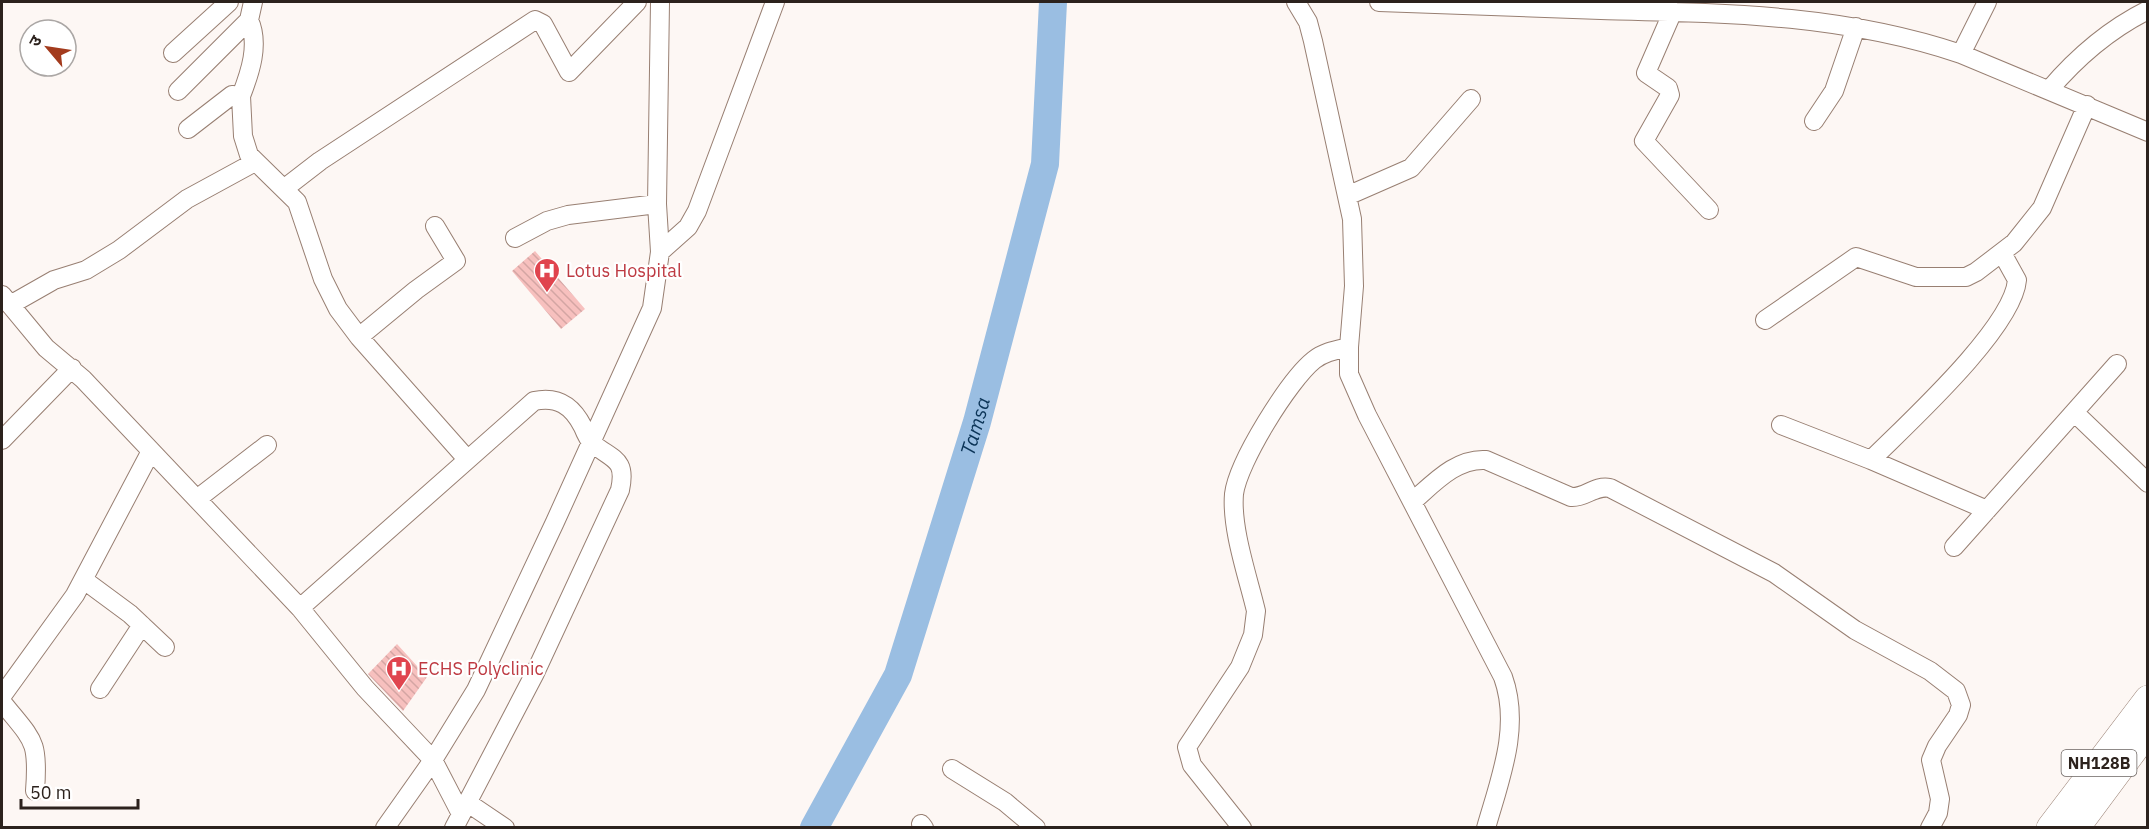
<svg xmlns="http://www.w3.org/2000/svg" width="2149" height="829" font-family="'IBM Plex Sans','Noto Sans Devanagari',sans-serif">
<defs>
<pattern id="building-back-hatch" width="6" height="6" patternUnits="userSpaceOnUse" patternTransform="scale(1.5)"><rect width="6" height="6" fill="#f7c0be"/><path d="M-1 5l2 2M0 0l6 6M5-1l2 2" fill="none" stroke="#d4a5a3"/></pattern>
</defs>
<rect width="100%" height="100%" fill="#fdf7f4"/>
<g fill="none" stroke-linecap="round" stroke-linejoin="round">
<path stroke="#9abee2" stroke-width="28" id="s1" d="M814,828L898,675L977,422L1045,164L1053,2"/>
</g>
<path fill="url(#building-back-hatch)" d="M535,251L585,309L561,329L512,271Z
M397,644L427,677L403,711L368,674Z"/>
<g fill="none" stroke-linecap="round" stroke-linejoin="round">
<defs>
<path id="minor" d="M1296,2L1308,22L1313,41L1352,219L1354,286L1349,347V374L1367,415L1503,677C1521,727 1500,779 1486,828
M1379,2C1453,5 1527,8 1601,10C1725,13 1842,14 1961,54L2148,132
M1673,11L1646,73L1668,88L1670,95L1644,141L1709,210
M173,53L229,2
M1961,54L1987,2
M2049,90C2077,57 2108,30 2148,10
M178,91L249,20L253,2
M241,96C250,73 260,44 249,20
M1814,121L1834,91L1856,27
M188,129L232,95L241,96L243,136L249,155L297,202L323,279L338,309L359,337L467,459
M285,188L320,161L535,20L543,24L569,72L637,2
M1347,196L1411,168L1471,99
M515,238L547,221L568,215L657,204
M660,252L688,227L697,211L775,2
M2,295L46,348L83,379L300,608L365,688L433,760L461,814
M10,305L54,280L86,270L119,250L187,199L255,162
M1765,320L1856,257L1916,277H1966L1976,272L2014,243L2042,208L2087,105
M359,337L416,290L456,261L435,226
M2075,413L2148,483
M1781,425L1871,460
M2,440L72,368
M197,499L267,445
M1412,502C1434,483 1456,458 1486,460L1571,497C1586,498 1594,485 1610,488L1774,573L1855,630L1930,671L1956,691L1961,705L1958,715L1937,746L1931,760L1940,799L1938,813L1930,828
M1987,510L1871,460C1907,424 2013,328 2017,280L2002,253
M1954,547L2117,364
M84,580L130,614L165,647
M300,608L534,401C557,396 572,405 583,427C585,432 588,439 592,443C612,460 627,458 620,490L535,673L454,828
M100,689L142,625
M2,696L75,595L151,451
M2,702C33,741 39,739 35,791
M952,769L1005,802L1036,828
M468,803L505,828
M921,824L924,828
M385,828L433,760L476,690L555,522L652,308L660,252L657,204L660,2
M1242,828L1192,765L1187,747L1240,667L1253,635L1256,611C1248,577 1231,529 1234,494C1238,462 1289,380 1314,360C1324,352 1336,350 1349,347"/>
<path id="highway" d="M2050,828L2148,699
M2076,828L2148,731"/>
</defs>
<use href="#minor" stroke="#987f72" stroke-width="20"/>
<use href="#highway" stroke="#987f72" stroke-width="28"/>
<use href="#minor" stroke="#fff" stroke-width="18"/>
<use href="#highway" stroke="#fff" stroke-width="27"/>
</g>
<defs>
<symbol id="hospital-pin" viewBox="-11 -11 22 30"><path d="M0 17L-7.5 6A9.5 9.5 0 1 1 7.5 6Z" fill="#e0444e" stroke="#fff"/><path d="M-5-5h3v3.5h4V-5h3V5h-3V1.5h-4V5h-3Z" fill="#fff"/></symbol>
</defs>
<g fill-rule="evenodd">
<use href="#hospital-pin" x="532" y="256" width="30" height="40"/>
<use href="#hospital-pin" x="384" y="654" width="30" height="40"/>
</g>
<g text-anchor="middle" stroke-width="4.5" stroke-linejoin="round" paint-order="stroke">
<rect fill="#fff" stroke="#6b6461" stroke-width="1.5" x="2061.5" y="750" width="75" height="26" rx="4.5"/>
<g font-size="16" font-weight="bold" fill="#2c221d">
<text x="2099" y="769">NH128B</text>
</g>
<g font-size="18" fill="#be3a42" stroke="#fff" text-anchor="start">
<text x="566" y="277">Lotus Hospital</text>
<text x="418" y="675">ECHS Polyclinic</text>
</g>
<g font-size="20" font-style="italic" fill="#0b3457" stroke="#fff">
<text dy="7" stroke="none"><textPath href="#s1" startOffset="435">Tamsa</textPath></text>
</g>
</g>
<rect width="2149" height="829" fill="none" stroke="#2c221d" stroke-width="6"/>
<g transform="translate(48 48) rotate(299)"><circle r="28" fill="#ffffff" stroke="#aba7a5" stroke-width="1.5"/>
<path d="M0-4.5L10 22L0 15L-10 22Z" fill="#a33b1d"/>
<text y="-9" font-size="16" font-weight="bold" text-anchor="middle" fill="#2c221d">उ</text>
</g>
<path d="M21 799v9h117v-9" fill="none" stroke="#2c221d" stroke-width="3"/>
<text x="30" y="799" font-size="18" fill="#2c221d" stroke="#ffffff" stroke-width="4.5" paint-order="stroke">50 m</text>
</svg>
